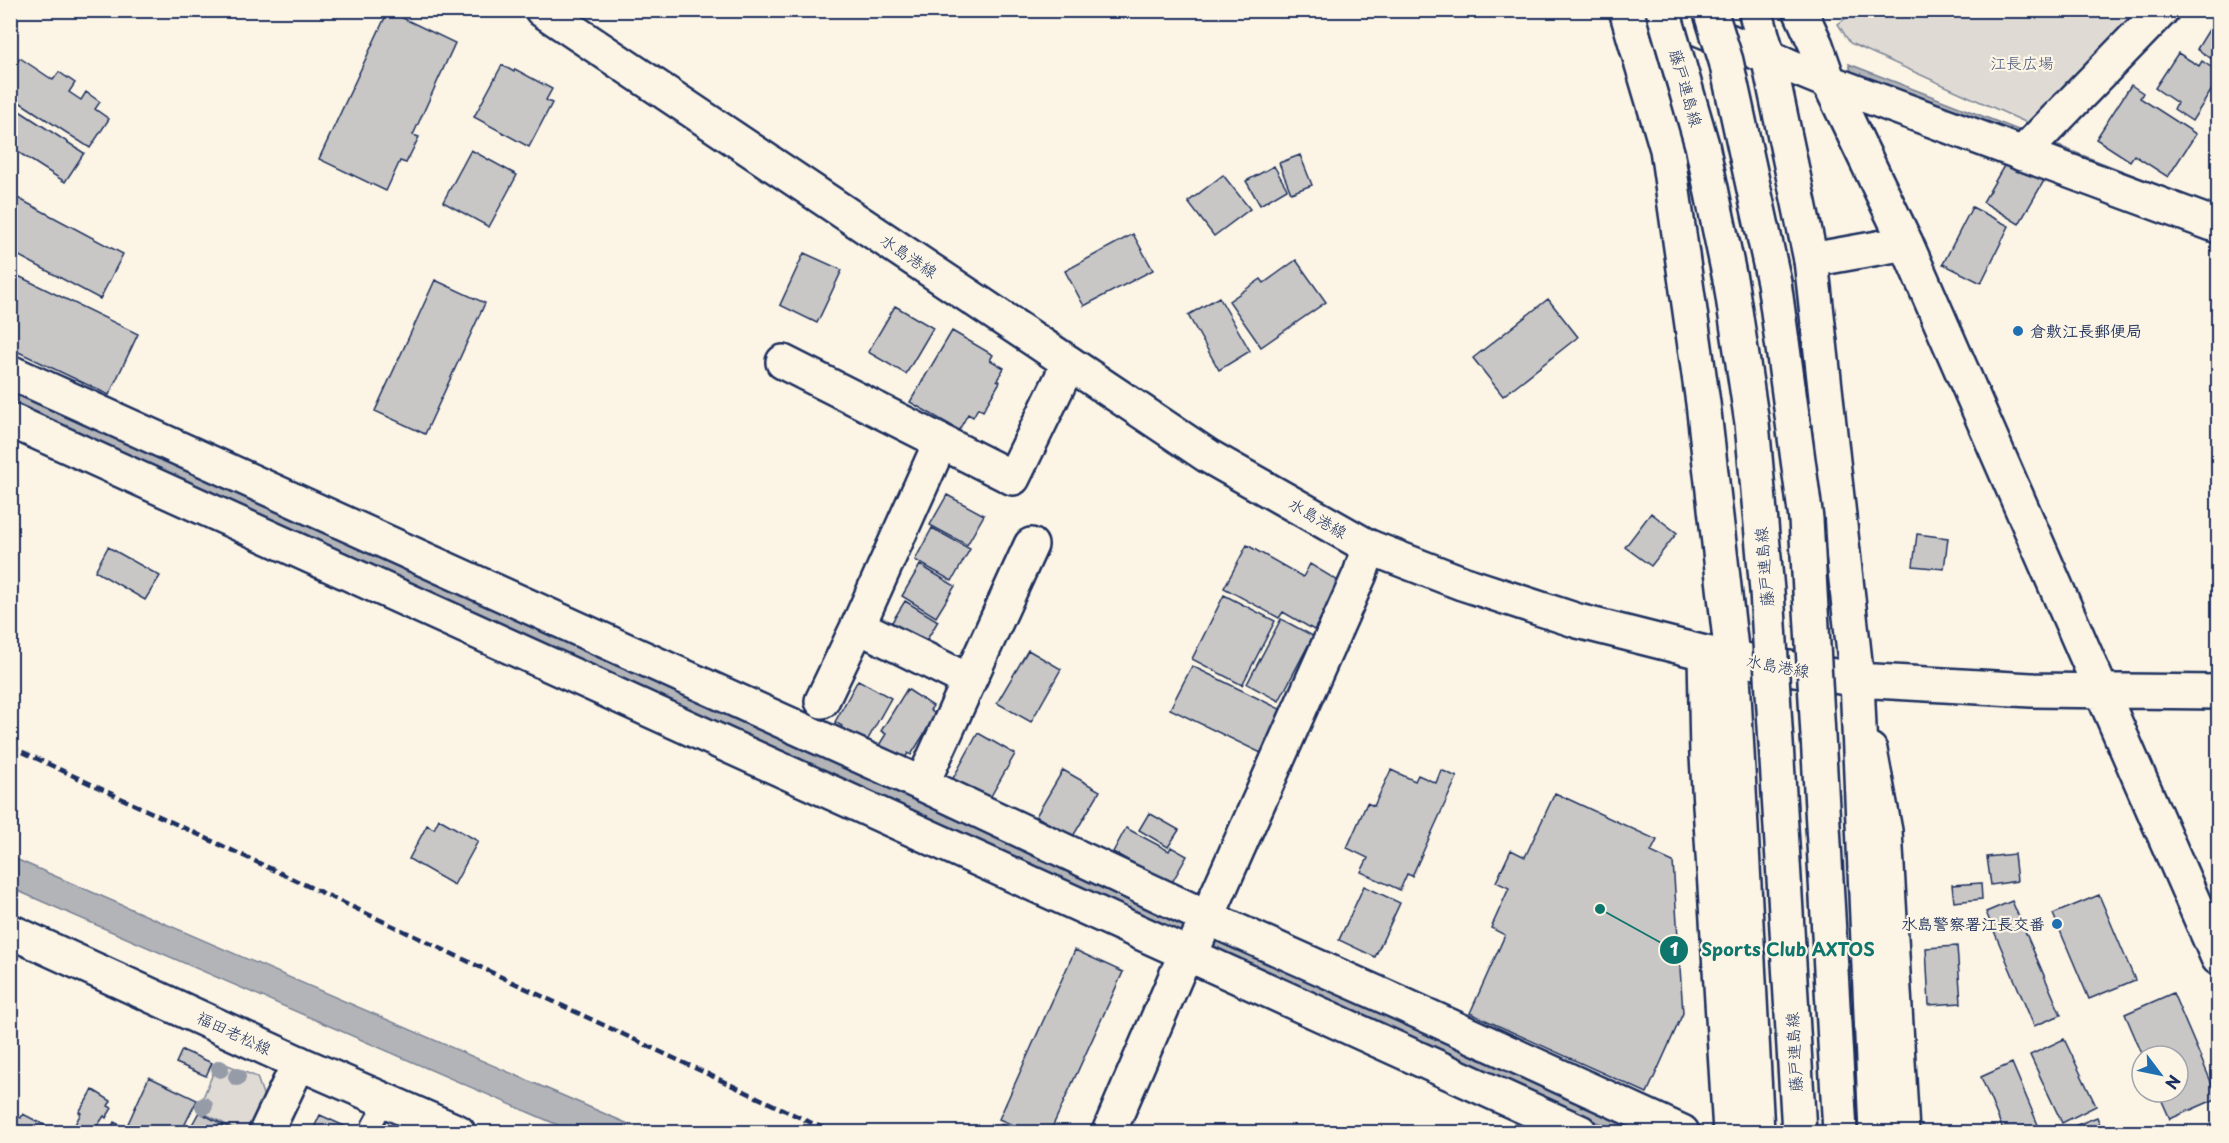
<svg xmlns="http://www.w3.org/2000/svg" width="2229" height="1143" font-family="'Playpen Sans','Klee One',sans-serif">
<rect width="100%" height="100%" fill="#fcf5e5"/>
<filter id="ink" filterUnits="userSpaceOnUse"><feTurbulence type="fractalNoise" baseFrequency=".0167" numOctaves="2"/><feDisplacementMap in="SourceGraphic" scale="12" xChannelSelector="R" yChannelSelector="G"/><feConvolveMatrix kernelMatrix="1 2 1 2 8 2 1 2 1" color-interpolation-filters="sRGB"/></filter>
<g filter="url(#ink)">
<path fill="#dfdbd4" stroke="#7d8599" stroke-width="1.5" d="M1857,10L2145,11L2034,126L1850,43L1838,24Z
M218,1061L257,1077L265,1100L249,1132H240L198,1110Z"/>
<path fill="#b2b4b8" stroke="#767f94" stroke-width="1.5" d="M1849,64L2218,208V218L1854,81Z
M10,388L1649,1132H1620L11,402Z
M11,857L647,1132H574L11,888Z"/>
<path fill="#c8c7c6" stroke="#1b2f5e" stroke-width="1.5" d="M388,11L455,43L413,135L419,137L406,163L400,161L386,191L319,159Z
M2218,15V63L2197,49Z
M2178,53L2199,66L2202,61L2218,72V80L2192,121L2174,109L2177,103L2155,88Z
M20,58L53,80L59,72L75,83L69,92L81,100L86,92L100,102L95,109L109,119L90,148L10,96V72Z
M502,65L514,72L515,69L552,89L546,100L552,103L529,147L474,117Z
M2131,85L2143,93L2140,98L2196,134L2168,177L2134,155L2130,161L2096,139Z
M15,108L84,153L65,182L10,147V115Z
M471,150L517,175L489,227L443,202Z
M1300,155L1312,185L1291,193L1279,163Z
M2009,157L2045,179L2019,224L1983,202Z
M1274,166L1287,189L1260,205L1246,181Z
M1223,175L1250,209L1214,236L1188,202Z
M10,194L123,254L100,299L10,251Z
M1972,207L2009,226L1981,283L1943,264Z
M1133,234L1153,270L1084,306L1065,271Z
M804,253L842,270L817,323L780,305Z
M1296,260L1326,302L1261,347L1229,301L1261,279L1264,283Z
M10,272L138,334L109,395L10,348Z
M435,280L485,303L425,434L375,411Z
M1219,297L1250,351L1219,370L1188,315Z
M1548,299L1578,337L1503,396L1473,358Z
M895,306L933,328L906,374L868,352Z
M952,331L993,355L990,360L1004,368L997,380L1000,382L983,411L978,408L973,417L968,414L959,430L910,402Z
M947,495L984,515L967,545L930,525Z
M1651,513L1677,533L1651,566L1625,547Z
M932,528L970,549L952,581L915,560Z
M1917,534L1948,538L1944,569L1913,566Z
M1247,545L1303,577L1310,564L1340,582L1314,630L1283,612L1279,618L1224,588Z
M108,547L160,576L145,600L95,571Z
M920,565L955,586L936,617L902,596Z
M1224,595L1275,621L1242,685L1192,659Z
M905,601L938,621L921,650L887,630Z
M1281,619L1313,636L1279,701L1247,684Z
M1028,650L1061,669L1031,722L997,703Z
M1192,666L1284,711L1263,754L1170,709Z
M858,680L891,698L863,748L838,734L842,726L835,722Z
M907,689L933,706L930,710L936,715L911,755L908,753L901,765L876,750L886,734L881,731Z
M978,733L1015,754L987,803L951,782Z
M1063,770L1100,791L1072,838L1036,816Z
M1391,770L1415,781L1418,775L1436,783L1441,770L1457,777L1412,876L1407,874L1400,890L1361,872L1368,858L1347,848L1367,803L1374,806Z
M1555,793L1657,840L1651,852L1673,862L1683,1013L1647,1093L1470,1013L1505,935L1491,928L1509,888L1496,882L1511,850L1525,857Z
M1149,813L1179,830L1168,847L1139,830Z
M439,819L478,841L454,885L409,859L427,825L434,829Z
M1126,828L1169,851L1171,847L1187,856L1171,884L1113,852Z
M2014,854L2017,881L1991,885L1987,857Z
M1981,883L1982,899L1954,902L1952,885Z
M1364,886L1400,903L1375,957L1339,940Z
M2099,895L2135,980L2089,999L2053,914Z
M2012,901L2061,1015L2034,1026L1986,912Z
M1957,946L1961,1003L1929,1005L1926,948Z
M1075,950L1123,972L1050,1132H1029L999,1119Z
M2173,993L2218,1098L2170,1119L2158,1092H2178V1056H2143L2125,1014Z
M10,1000L16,1003L10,1013Z
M2064,1039L2096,1106L2062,1123L2030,1055Z
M182,1050L212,1063L206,1076L176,1063Z
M2012,1063L2041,1132H2004L1981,1077Z
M149,1077L197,1100L181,1132H109L114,1122L126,1128Z
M93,1090L111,1101L108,1106L112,1108L106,1118L104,1116L94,1131L96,1132H71L81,1113L79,1112Z
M10,1112L21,1118L23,1114L58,1132H10Z
M199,1112L237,1132H188Z
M320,1115L351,1129L349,1132H312Z
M2097,1117L2103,1132H2059Z
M1001,1124L1018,1132H996Z"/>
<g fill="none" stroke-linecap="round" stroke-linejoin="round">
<defs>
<path id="lane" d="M368,1132L385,1101"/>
<path id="street" d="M1653,10L1829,82L2218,226
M1800,10L1816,45L1829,82L1906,243L2101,690
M2022,154L2162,10
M1811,260L1906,243
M783,362L1013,478L1069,363
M10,372L922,784L1206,917L1404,1005L1682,1132
M10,420L1580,1132
M858,626L941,441
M1705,653L1707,756L1730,1132
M822,701L858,626L969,681
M1870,750L1885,831L1902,1132
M922,784L1031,545
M266,1132L299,1063
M1109,1132L1179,969L1190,956L1360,574L1369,547"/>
<path id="secondary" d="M542,10L1208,456L1369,547L1462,583L1578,621L1705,653L1857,680L2031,690L2218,692
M1626,10L1667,149L1703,403L1732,657L1757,1132
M1755,10L1768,56L1811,260L1857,680L1876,1132
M2101,690L2218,958
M10,931L299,1063L458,1132"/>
</defs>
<use href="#lane" stroke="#1b2f5e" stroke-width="22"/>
<use href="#street" stroke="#1b2f5e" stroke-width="38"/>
<use href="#secondary" stroke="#1b2f5e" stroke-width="38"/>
<use href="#lane" stroke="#fcf5e5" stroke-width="18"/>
<use href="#street" stroke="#fcf5e5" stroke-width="33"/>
<use href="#secondary" stroke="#fcf5e5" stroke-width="33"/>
<path stroke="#1b2f5e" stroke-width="4.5" stroke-dasharray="9 4.5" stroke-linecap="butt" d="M10,746L831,1132"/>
<defs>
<path id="secondary-bridge" d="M1663,10L1702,145L1731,284L1752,423L1767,591L1799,1132
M1710,10L1726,61L1774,282L1806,519L1840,1132"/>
</defs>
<use href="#secondary-bridge" stroke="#1b2f5e" stroke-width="38" stroke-linecap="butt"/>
<use href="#secondary-bridge" stroke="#fcf5e5" stroke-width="33"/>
</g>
<g fill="#969ba8">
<circle cx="220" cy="1069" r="9"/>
<circle cx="237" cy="1077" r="9"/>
<circle cx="204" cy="1106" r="9"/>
</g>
</g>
<g fill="#1f6fb2" stroke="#fcf5e5" stroke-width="2">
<circle cx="2018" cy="331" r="6"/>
<circle cx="2057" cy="924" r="6"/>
</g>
<g text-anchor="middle" stroke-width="4.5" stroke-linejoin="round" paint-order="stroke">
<g font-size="16" fill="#425176" stroke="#fcf5e5">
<text x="2022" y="69">江長広場</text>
</g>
<g font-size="16" fill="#1b2f5e" stroke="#fcf5e5">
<text transform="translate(1686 88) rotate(74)" y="6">藤戸連島線</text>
<text transform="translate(909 256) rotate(34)" y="6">水島港線</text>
<text transform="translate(1318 518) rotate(30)" y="6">水島港線</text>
<text transform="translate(1764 567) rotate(-95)" y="6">藤戸連島線</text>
<text transform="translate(1778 666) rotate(10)" y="6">水島港線</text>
<text transform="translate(234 1033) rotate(25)" y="6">福田老松線</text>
<text transform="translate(1794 1052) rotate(-93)" y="6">藤戸連島線</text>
</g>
<g font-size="16" font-weight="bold" fill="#1b2f5e" stroke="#fcf5e5" text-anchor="start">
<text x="2030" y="337">倉敷江長郵便局</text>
<text x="2045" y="930" text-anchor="end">水島警察署江長交番</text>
</g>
</g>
<path fill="none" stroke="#0f766e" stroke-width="2" d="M1600 909L1674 950"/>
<g fill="#0f766e" stroke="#fcf5e5" stroke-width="2">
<circle cx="1600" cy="909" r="6"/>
<circle cx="1674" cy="950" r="15"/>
</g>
<g font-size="18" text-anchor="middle" font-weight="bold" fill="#fff">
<text x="1674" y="956">1</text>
</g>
<g font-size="18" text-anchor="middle" font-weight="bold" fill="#0f766e" stroke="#fcf5e5" stroke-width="4.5" stroke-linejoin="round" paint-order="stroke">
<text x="1788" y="956">Sports Club AXTOS</text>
</g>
<rect width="2229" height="1143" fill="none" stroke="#fcf5e5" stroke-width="36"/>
<rect x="18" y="18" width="2193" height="1107" fill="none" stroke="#1b2f5e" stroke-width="2" filter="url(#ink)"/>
<g transform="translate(2160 1074) rotate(122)"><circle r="28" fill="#fcf5e5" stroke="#a2a6af" stroke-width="1.5"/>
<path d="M0-4.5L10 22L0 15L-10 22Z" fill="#1f6fb2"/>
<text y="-9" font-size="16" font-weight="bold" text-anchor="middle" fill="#1b2f5e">N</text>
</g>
</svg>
